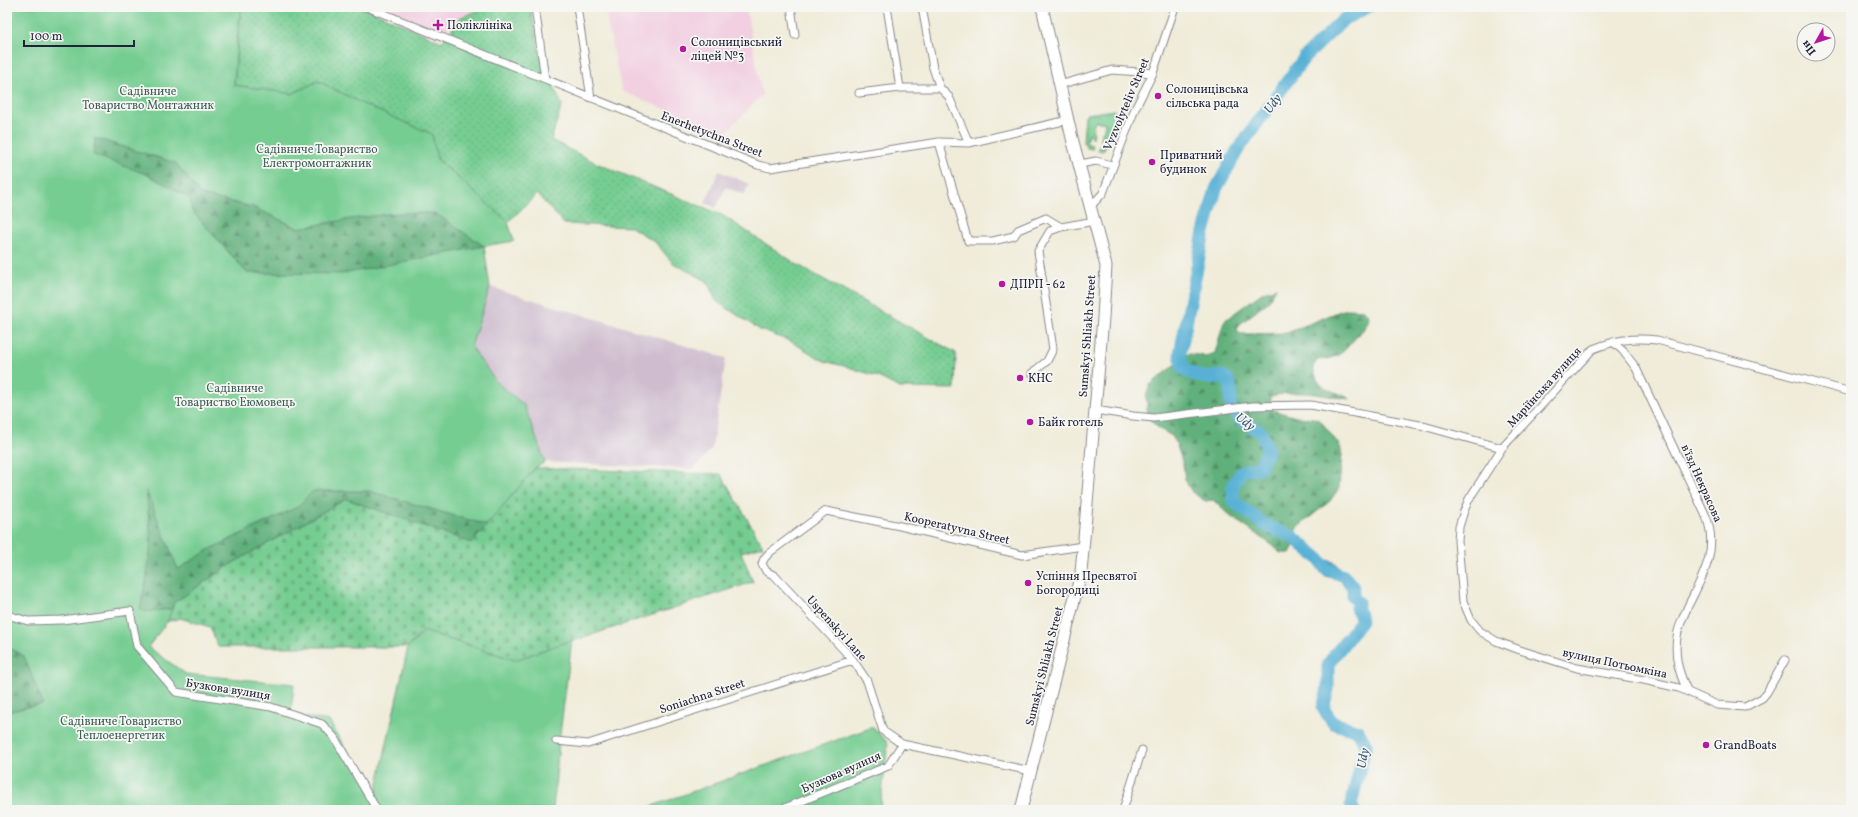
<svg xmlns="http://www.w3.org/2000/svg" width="1858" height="817" font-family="Vollkorn,serif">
<defs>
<pattern id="grass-tufts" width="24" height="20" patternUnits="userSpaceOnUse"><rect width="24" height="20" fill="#76cd92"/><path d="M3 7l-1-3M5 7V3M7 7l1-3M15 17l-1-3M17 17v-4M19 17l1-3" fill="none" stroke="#66b07f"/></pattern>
<pattern id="forest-firs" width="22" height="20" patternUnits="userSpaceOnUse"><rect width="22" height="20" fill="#60b07c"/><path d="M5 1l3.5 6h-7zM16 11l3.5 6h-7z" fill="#4f8f67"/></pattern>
<pattern id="cemetery-stones" width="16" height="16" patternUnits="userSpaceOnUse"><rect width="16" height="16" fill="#76cd92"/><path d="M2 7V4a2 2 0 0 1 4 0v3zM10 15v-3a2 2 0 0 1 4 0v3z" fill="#66b07f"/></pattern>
<pattern id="park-dots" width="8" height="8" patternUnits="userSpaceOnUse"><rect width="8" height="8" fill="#76cd92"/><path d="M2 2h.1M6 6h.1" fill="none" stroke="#66b07f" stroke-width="1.8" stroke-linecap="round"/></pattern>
<pattern id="water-ripples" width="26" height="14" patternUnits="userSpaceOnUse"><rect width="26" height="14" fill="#58b1d5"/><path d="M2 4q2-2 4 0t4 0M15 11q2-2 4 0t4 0" fill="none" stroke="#4890ae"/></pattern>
</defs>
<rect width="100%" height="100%" fill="#f6f6f2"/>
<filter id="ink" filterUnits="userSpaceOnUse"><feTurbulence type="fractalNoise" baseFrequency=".025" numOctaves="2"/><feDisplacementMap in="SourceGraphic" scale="8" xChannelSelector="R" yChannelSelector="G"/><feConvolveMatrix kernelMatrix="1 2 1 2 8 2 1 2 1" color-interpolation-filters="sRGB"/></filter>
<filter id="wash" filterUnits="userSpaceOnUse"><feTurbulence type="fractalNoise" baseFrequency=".012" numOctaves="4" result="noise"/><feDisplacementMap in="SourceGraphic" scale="16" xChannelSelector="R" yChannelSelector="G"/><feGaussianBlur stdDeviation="0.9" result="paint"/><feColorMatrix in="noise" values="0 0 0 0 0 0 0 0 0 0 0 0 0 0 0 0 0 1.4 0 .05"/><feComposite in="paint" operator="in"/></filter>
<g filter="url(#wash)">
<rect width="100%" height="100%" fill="#f0ecd9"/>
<path fill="#f2cfe1" d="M381,7H482L459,17L444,34Z
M604,7H746L762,95L724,134L622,91Z"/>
<path fill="#cfbdcf" d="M719,171L749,184L744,195L726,187L716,208L705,203Z
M490,287L726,358L712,448L694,469L545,462L524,405L497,383L471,347Z"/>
<path fill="url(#grass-tufts)" stroke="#4c7866" d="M1114,110L1116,114L1105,149L1103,151L1098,150L1099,146L1105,147L1107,138L1103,137L1102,140L1100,139L1101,133H1103L1105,123L1095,121L1092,131L1094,132L1093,138H1091V134H1088L1086,143L1093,145L1092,149L1087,148L1083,142L1085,115L1087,114Z"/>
<path fill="url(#forest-firs)" stroke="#41695c" d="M95,138L176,163L201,195L253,207L298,228L350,219L395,213H435L484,246L342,274L247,273L192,211L189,198L146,174L92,155Z
M1276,288L1269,301L1239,325L1237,331L1244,334L1287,333L1340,311L1348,309L1363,310L1369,316C1368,325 1365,328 1359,334C1343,351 1343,358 1317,360L1313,367C1320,395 1329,386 1350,399C1323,396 1296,388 1270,397L1273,410L1296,417L1313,418L1320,420L1340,446L1342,455L1339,488L1330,501L1298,527L1294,533V545L1290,553H1280L1275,547L1230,516L1213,500L1205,501L1192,492L1185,480L1183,464L1176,443L1172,436L1158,428L1148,417L1146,397L1150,385L1173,366L1183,355L1190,354L1207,356L1215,353L1224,321L1263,292Z
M146,489L178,569L210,549L297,507L312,491H369L487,525L472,543L346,499L228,566L174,603L172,609L145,612L140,608L146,581L151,542Z
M7,647L24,656L43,704L7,712Z"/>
<path fill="url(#cemetery-stones)" stroke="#4c7866" d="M535,468L721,474L763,546L741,552L753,582L515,660L423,631L408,647H218L210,627L180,618L167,622L174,603L228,566L346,499L472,543Z"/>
<path fill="url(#park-dots)" stroke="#4c7866" d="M241,7H363L442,42L461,17L487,7H530L541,57L562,105L551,140L596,163L722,215L798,265L956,353L955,389L900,388L876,376L848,367L824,361L790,341L760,330L716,301L707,281L673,263L654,241L631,227L564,224L537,194L508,222L437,159L367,106L318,81L292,94L234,85Z"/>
<path fill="#76cd92" stroke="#4c7866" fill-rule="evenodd" d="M7,7H241L237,40L234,85L292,94L318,81L367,106L432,134L437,159L508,222L514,241L484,246L490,287L471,347L497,383L524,405L545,462L535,468L487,525L369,491H313L297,507L210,549L178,569L146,490L151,543L146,581L140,608L145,612L172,609L167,622L148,647L186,674L294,684L291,714L329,721L375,797L408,647L423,633V631L515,660L572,640L559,742L553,810H7V712L43,704L24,656L7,647ZM95,138L176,163L201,195L253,207L298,228L350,219L395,213H435L484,246L342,274L247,273L192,211L190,198L146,174L93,155Z
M873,727L888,743L880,810H641Z"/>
<path fill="url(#water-ripples)" stroke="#3d6a88" d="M1319,559C1328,560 1340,561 1341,572L1337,578C1325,578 1319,574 1316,562Z"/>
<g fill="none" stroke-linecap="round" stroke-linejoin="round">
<path stroke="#58b1d5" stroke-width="13" d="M1354,810L1351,804L1366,745L1358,731L1333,723L1323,708L1328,689V664L1361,621L1360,615L1356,608L1358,602L1353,597V587L1344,576L1326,569L1319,559L1293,537L1265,525L1233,501V486L1242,471L1259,468L1268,450L1261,432L1241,420L1231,409L1230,383L1222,376C1205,379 1198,378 1183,368L1180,354L1204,232L1216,189L1237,151L1304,58L1344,19L1368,7"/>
</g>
</g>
<g filter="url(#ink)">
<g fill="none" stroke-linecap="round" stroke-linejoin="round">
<defs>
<path id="street" d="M367,7L758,165L770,168L939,142L969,143L1068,120
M535,7L545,79
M577,7L591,98
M791,7L795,35
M887,7L900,88
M922,7L933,68L940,88L949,97L969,143
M1059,85L1112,70L1153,73
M859,93L900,88H940
M939,142L968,241H993L1014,236L1018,230L1046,218L1061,227
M1080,164L1096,161L1112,165
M1091,206L1103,193L1135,109L1153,73L1175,7
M1613,342L1623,351L1636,368L1705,514C1720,548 1703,576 1688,606C1684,616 1678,626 1677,637C1674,657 1679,673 1687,690
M1032,373L1047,361L1053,349L1038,251L1050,231L1061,227L1095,221
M1095,410L1133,416L1154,418L1253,406L1311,405L1420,425L1502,448
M7,615L28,621L62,620L130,611L137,646L176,692L271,707L322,724L334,737L377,810
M1785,660L1767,692L1762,698L1745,707L1717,705L1679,688L1644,680L1577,668L1520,650L1496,641L1480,631L1471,620L1463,601L1458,541L1459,527L1464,511L1469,499L1502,448L1593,349C1616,340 1632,337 1657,340L1851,392
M556,741L588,744L853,660
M1031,771L902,744L883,731L867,681L853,660L775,576L766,571L762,564L764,559L769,553L826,511L900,526L1022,555L1083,546
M780,810L888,766L902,744
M1123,810L1142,750"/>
<path id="primary" d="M1021,810L1081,573L1103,318L1106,266L1072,138L1042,7"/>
</defs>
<use href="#street" stroke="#89878a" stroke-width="9"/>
<use href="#primary" stroke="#89878a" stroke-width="13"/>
<use href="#street" stroke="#fff" stroke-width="7"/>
<use href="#primary" stroke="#fff" stroke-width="11"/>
</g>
</g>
<g fill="#b5179e" stroke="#f6f6f2" stroke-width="1.5">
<path d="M436 19h4v4h4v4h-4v4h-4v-4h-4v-4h4z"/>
<circle cx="683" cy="49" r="4"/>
<circle cx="1158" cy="96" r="4"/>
<circle cx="1152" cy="162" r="4"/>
<circle cx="1002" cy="284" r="4"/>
<circle cx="1020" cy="378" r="4"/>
<circle cx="1030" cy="422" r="4"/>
<circle cx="1028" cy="583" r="4"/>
<circle cx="1706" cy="745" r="4"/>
</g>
<g text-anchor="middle" stroke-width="3.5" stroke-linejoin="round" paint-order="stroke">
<g font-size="12" fill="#22223b" stroke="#f6f6f2" text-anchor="start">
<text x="447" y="29">Поліклініка</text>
<text x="691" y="46">Солоницівський<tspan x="691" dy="14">ліцей №3</tspan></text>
<text x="1166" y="93">Солоницівська<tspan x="1166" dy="14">сільська рада</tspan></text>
<text x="1160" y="159">Приватний<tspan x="1160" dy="14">будинок</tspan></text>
<text x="1010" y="288">ДПРП - 62</text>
<text x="1028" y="382">КНС</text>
<text x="1038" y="426">Байк готель</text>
<text x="1036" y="580">Успіння Пресвятої<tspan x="1036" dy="14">Богородиці</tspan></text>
<text x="1714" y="749">GrandBoats</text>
</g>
<g font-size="12" fill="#3f5e59" stroke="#f6f6f2">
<text x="148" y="95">Садівниче<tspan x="148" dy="14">Товариство Монтажник</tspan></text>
<text x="317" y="153">Садівниче Товариство<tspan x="317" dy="14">Електромонтажник</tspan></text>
<text x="235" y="392">Садівниче<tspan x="235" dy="14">Товариство Еюмовець</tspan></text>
<text x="121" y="725">Садівниче Товариство<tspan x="121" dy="14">Теплоенергетик</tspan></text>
</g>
<g font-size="12" fill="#22223b" stroke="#f6f6f2">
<text transform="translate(1126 104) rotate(-67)" y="4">Vyzvolyteliv Street</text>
<text transform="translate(712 134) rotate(21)" y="4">Enerhetychna Street</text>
<text transform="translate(1087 336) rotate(-86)" y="4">Sumskyi Shliakh Street</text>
<text transform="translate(1544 387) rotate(-48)" y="4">Маріїнська вулиця</text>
<text transform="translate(1702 483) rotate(66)" y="4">в'їзд Некрасова</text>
<text transform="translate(957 528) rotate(13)" y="4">Kooperatyvna Street</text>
<text transform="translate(837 628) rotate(48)" y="4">Uspenskyi Lane</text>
<text transform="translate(1615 663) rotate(12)" y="4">вулиця Потьомкіна</text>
<text transform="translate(1044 666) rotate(-76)" y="4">Sumskyi Shliakh Street</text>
<text transform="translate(228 689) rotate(9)" y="4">Бузкова вулиця</text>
<text transform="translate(702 696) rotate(-18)" y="4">Soniachna Street</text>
<text transform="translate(841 772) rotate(-24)" y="4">Бузкова вулиця</text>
</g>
<g font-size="13" font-style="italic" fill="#385b79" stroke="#f6f6f2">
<text transform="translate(1272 103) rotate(-54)" y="5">Udy</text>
<text transform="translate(1246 421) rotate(37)" y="5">Udy</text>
<text transform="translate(1362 758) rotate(-80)" y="5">Udy</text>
</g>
</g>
<rect width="1858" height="817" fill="none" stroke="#f6f6f2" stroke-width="24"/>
<g transform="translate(1816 42) rotate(231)"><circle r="19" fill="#f6f6f2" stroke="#a1a1a9"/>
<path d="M0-3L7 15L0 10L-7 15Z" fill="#b5179e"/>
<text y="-6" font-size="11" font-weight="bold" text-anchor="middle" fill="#22223b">Пн</text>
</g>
<path d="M24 40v6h110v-6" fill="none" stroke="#22223b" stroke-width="2"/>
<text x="30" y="40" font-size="12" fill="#22223b" stroke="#f6f6f2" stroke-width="3" paint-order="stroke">100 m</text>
</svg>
